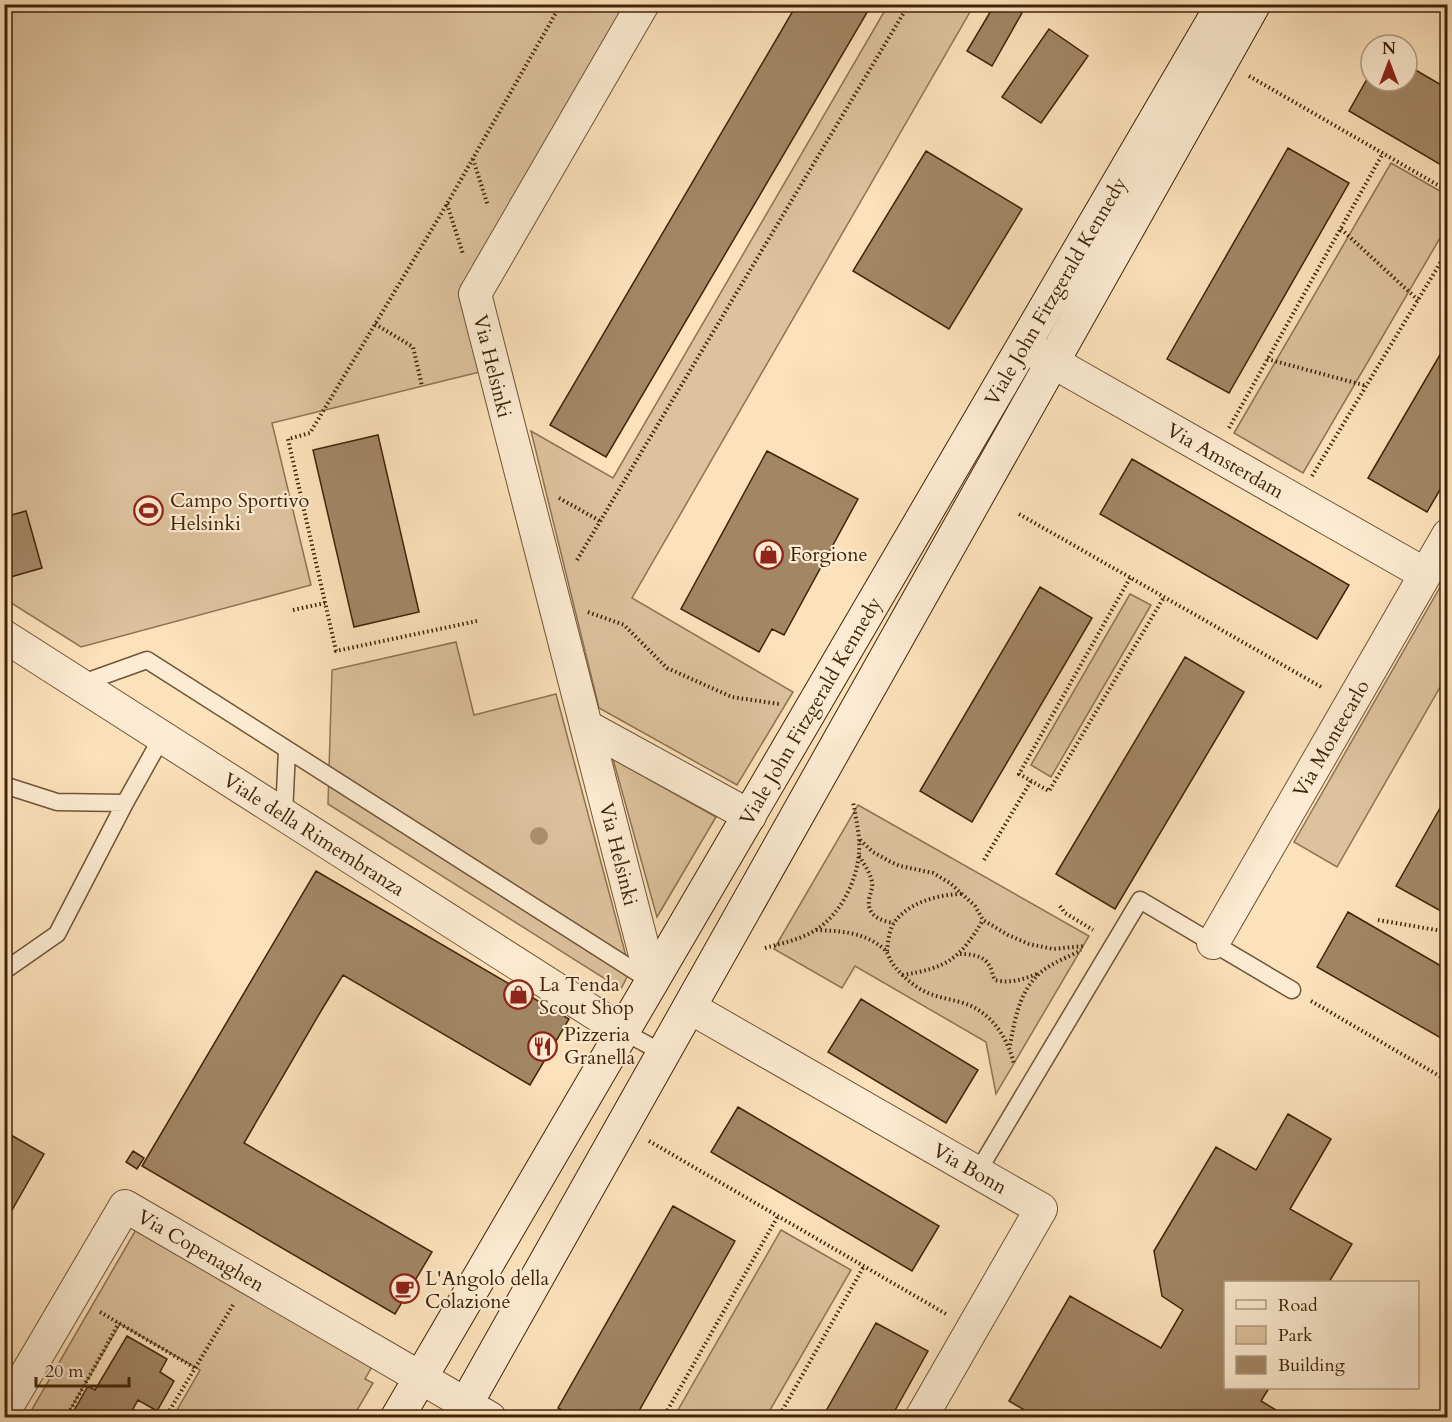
<svg xmlns="http://www.w3.org/2000/svg" width="1452" height="1422" font-family="Cardo,serif">
<rect width="100%" height="100%" fill="#fce2bb"/>
<filter id="stains"><feTurbulence type="fractalNoise" baseFrequency=".00333" numOctaves="4"/><feColorMatrix values="0 0 0 0 .2 0 0 0 0 .09 0 0 0 0 .02 0 0 0 .5 -.17"/></filter>
<radialGradient id="worn" r=".72"><stop offset=".6" stop-color="#630" stop-opacity="0"/><stop offset="1" stop-color="#630" stop-opacity=".3"/></radialGradient>
<path fill="#dcc29d" stroke="#8e7352" stroke-width="1.5" d="M4,5H629L459,291L480,372L272,423L311,585L81,647L5,599Z
M888,5H974L632,598L793,692L737,785L599,708L531,431L613,478Z
M1391,163L1447,195V226L1303,473L1234,433Z
M1447,575V675L1337,867L1294,842Z
M1130,594L1151,605L1051,777L1031,765Z
M456,642L474,715L556,694L630,971L621,989L328,804L332,670Z
M613,759L716,817L657,917Z
M858,805L1089,936L996,1094L986,1042L855,966L842,988L774,949Z
M137,1228L373,1365L365,1379L373,1383L353,1417H173L200,1370L120,1324L66,1417L27,1418Z
M781,1230L851,1270L766,1417H674Z"/>
<path fill="#a28765" stroke="#402408" stroke-width="1.5" d="M797,4H872L606,457L550,425Z
M995,4H1008L1022,13L992,66L967,51Z
M1049,29L1088,56L1041,123L1002,97Z
M1407,65L1448,89V169L1349,111L1371,72V81H1407Z
M1288,148L1349,183L1229,393L1167,359Z
M926,151L1022,209L949,329L853,271Z
M1448,341V476L1427,512L1368,478Z
M378,435L419,612L354,627L313,450Z
M767,451L858,499L784,635L772,629L759,652L681,609Z
M1132,459L1349,585L1317,639L1100,514Z
M26,511L42,568L7,578L4,570V517Z
M1040,587L1092,618L972,822L920,791Z
M1185,657L1244,692L1115,909L1056,874Z
M1448,794V915L1396,886Z
M316,871L569,1019L530,1085L343,975L321,1011L244,1143L432,1252L395,1314L142,1166Z
M1348,912L1448,970V1042L1317,967Z
M861,999L978,1070L946,1123L828,1052Z
M738,1107L939,1226L912,1271L711,1152Z
M1288,1114L1331,1139L1290,1209L1352,1244L1329,1282H1226V1388H1269L1261,1401L1289,1418H1038L1009,1401L1070,1296L1161,1348L1183,1310L1162,1296L1154,1251L1216,1147L1256,1170Z
M4,1131L44,1154L4,1224Z
M133,1151L144,1158L137,1169L126,1162Z
M673,1206L735,1241L635,1418H575L558,1408Z
M876,1323L928,1351L893,1414L891,1418H822Z
M127,1336L167,1359L160,1372L174,1381L157,1411L138,1400L133,1409L145,1416L144,1418H78L72,1414L88,1386L95,1390Z"/>
<g fill="none" stroke-linecap="round" stroke-linejoin="round">
<defs>
<path id="lane" d="M80,684L147,660L652,982
M4,785L57,802L125,803L162,737
M284,815L287,750
M4,971L57,934L125,803
M624,1032L663,1053
M977,1173L1140,900L1292,990"/>
<g id="street">
<path id="s1" d="M1030,349L1425,574"/>
<path id="s2" d="M4,636L624,1032"/>
<path d="M586,726L475,294L643,4"/>
<path id="s3" d="M1213,943L1448,535"/>
<path d="M652,982L586,726L750,816"/>
<path id="s4" d="M689,1007L1041,1209L921,1418"/>
<path id="s5" d="M4,1412L125,1206L490,1418"/>
</g>
<g id="secondary">
<path id="s6" d="M397,1418L1223,4"/>
<path d="M458,1418L1254,4"/>
</g>
</defs>
<use href="#lane" stroke="#6f5435" stroke-width="19"/>
<use href="#street" stroke="#6f5435" stroke-width="34"/>
<use href="#secondary" stroke="#402408" stroke-width="35"/>
<path stroke="#402408" stroke-width="4" stroke-dasharray="1.5 3" stroke-linecap="butt" d="M1249,76L1448,191
M473,159L488,206
M447,204L463,254
M1341,229L1418,300
M375,324L413,347L422,386
M1267,359L1367,386
M1229,428L1383,153
M1312,476L1448,250
M559,498L600,521
M1019,514L1323,688
M577,560L909,4
M1130,578L1019,774L1049,791L1164,597
M293,610L325,603
M588,612L624,625L667,668L732,697L779,704
M477,621L336,651L288,439L310,433L447,204L561,4
M860,840L873,852L889,861L900,866L933,873L950,883L975,906L983,920L1008,935L1029,944L1053,949L1084,946
M859,856C864,864 870,872 872,882C873,889 870,893 869,900C867,916 881,921 894,923
M984,860L1031,781
M1060,906L1065,913L1093,930
M1378,920L1448,932
M816,930C841,931 865,932 885,950C888,953 889,958 891,961C898,972 907,980 917,987C930,996 945,998 960,1002C990,1010 1007,1036 1014,1064
M765,948C782,943 799,940 814,931C843,914 862,872 859,839C858,826 855,814 853,802
M887,951C888,942 889,930 894,923C908,902 940,894 963,894
M960,954C970,954 983,955 989,965C992,969 992,975 995,980C1011,984 1024,979 1039,973
M902,975C947,968 960,959 983,920
M1311,1001L1448,1081
M1010,1045C1015,1019 1019,992 1040,973C1051,963 1069,957 1081,950
M649,1141L946,1314
M100,1312L195,1368
M66,1418L119,1323
M165,1418L233,1305
M663,1418L778,1216
M778,1418L864,1266"/>
<use href="#lane" stroke="#fdecd3" stroke-width="16"/>
<use href="#street" stroke="#fdecd3" stroke-width="32"/>
<use href="#secondary" stroke="#fdecd3" stroke-width="33"/>
</g>
<circle fill="#aa906d" cx="539" cy="836" r="9"/>
<defs>
<symbol id="stadium-ring" viewBox="-11 -11 22 22"><circle r="9.5" fill="#fdecd3" stroke="#8f2418" stroke-width="1.5"/><path d="M0-5a6.5 5 0 1 0 0 10a6.5 5 0 1 0 0-10ZM-3.5-1.8h7v3.6h-7Z" fill="#8f2418"/></symbol>
<symbol id="shop-ring" viewBox="-11 -11 22 22"><circle r="9.5" fill="#fdecd3" stroke="#8f2418" stroke-width="1.5"/><path d="M-5-2.5h2.3a2.7 3.5 0 0 1 5.4 0H5L5.5 6h-11ZM-1.5-2.5h3a1.5 2.3 0 0 0-3 0Z" fill="#8f2418"/></symbol>
<symbol id="restaurant-ring" viewBox="-11 -11 22 22"><circle r="9.5" fill="#fdecd3" stroke="#8f2418" stroke-width="1.5"/><path d="M-5-6h1v4h1v-4h1v4h1v-4h1v5L-1.5 .5V6h-2V.5L-5-1ZM5-6V6H3V1.5H1.5Q1.5-4 5-6Z" fill="#8f2418"/></symbol>
<symbol id="cafe-ring" viewBox="-11 -11 22 22"><circle r="9.5" fill="#fdecd3" stroke="#8f2418" stroke-width="1.5"/><path d="M-5.5-4.5H6V0H3Q3 3.5 0 3.5H-2.5Q-5.5 3.5-5.5 0ZM3-3.2v2h1.7v-2ZM-6 4.5H4V6H-6Z" fill="#8f2418"/></symbol>
</defs>
<g fill-rule="evenodd">
<use href="#stadium-ring" x="132" y="494" width="33" height="33"/>
<use href="#shop-ring" x="752" y="538" width="33" height="33"/>
<use href="#shop-ring" x="502" y="978" width="33" height="33"/>
<use href="#restaurant-ring" x="526" y="1030" width="33" height="33"/>
<use href="#cafe-ring" x="388" y="1272" width="33" height="33"/>
</g>
<g text-anchor="middle" stroke-width="4.5" stroke-linejoin="round" paint-order="stroke">
<g font-size="20" fill="#402408" stroke="#fdecd3">
<text dy="7" stroke="none"><textPath href="#s6" startOffset="1305">Viale John Fitzgerald Kennedy</textPath></text>
<text transform="translate(493 366) rotate(76)" y="7">Via Helsinki</text>
<text dy="7" stroke="none"><textPath href="#s1" startOffset="225">Via Amsterdam</textPath></text>
<text dy="7" stroke="none"><textPath href="#s6" startOffset="819">Viale John Fitzgerald Kennedy</textPath></text>
<text dy="7" stroke="none"><textPath href="#s3" startOffset="236">Via Montecarlo</textPath></text>
<text dy="7" stroke="none"><textPath href="#s2" startOffset="368">Viale della Rimembranza</textPath></text>
<text transform="translate(619 854) rotate(76)" y="7">Via Helsinki</text>
<text dy="7" stroke="none"><textPath href="#s4" startOffset="324">Via Bonn</textPath></text>
<text dy="7" stroke="none"><textPath href="#s5" startOffset="327">Via Copenaghen</textPath></text>
</g>
<g font-size="20" fill="#402408" stroke="#fdecd3" text-anchor="start">
<text x="170" y="507">Campo Sportivo<tspan x="170" dy="23">Helsinki</tspan></text>
<text x="790" y="561">Forgione</text>
<text x="539" y="991">La Tenda<tspan x="539" dy="23">Scout Shop</tspan></text>
<text x="564" y="1041">Pizzeria<tspan x="564" dy="23">Granella</tspan></text>
<text x="425" y="1285">L'Angolo della<tspan x="425" dy="23">Colazione</tspan></text>
</g>
</g>
<rect width="1452" height="1422" fill="none" stroke="#fce2bb" stroke-width="24"/>
<rect x="6" y="6" width="1440" height="1410" fill="none" stroke="#402408" stroke-width="3"/>
<rect x="12" y="12" width="1428" height="1398" fill="none" stroke="#402408" stroke-width="1.5"/>
<rect x="1224" y="1281" width="195" height="108" fill="#fdecd3" stroke="#b19c82" stroke-width="1.5"/>
<rect x="1236" y="1300" width="30" height="9" fill="#fdecd3" stroke="#b19c82" stroke-width="1.5"/>
<text x="1278" y="1311" font-size="18" fill="#402408">Road</text>
<rect x="1236" y="1326" width="30" height="18" fill="#dcc29d" stroke="#b19c82" stroke-width="1.5"/>
<text x="1278" y="1341" font-size="18" fill="#402408">Park</text>
<rect x="1236" y="1356" width="30" height="18" fill="#a28765" stroke="#b19c82" stroke-width="1.5"/>
<text x="1278" y="1371" font-size="18" fill="#402408">Building</text>
<g transform="translate(1389 63)"><circle r="28" fill="#fdecd3" stroke="#b19c82" stroke-width="1.5"/>
<path d="M0-4.5L10 22L0 15L-10 22Z" fill="#8f2418"/>
<text y="-9" font-size="16" font-weight="bold" text-anchor="middle" fill="#402408">N</text>
</g>
<path d="M36 1377v9h93v-9" fill="none" stroke="#402408" stroke-width="3"/>
<text x="45" y="1377" font-size="18" fill="#402408" stroke="#fdecd3" stroke-width="4.5" paint-order="stroke">20 m</text>
<rect width="100%" height="100%" filter="url(#stains)"/>
<rect width="100%" height="100%" fill="url(#worn)"/>
</svg>
